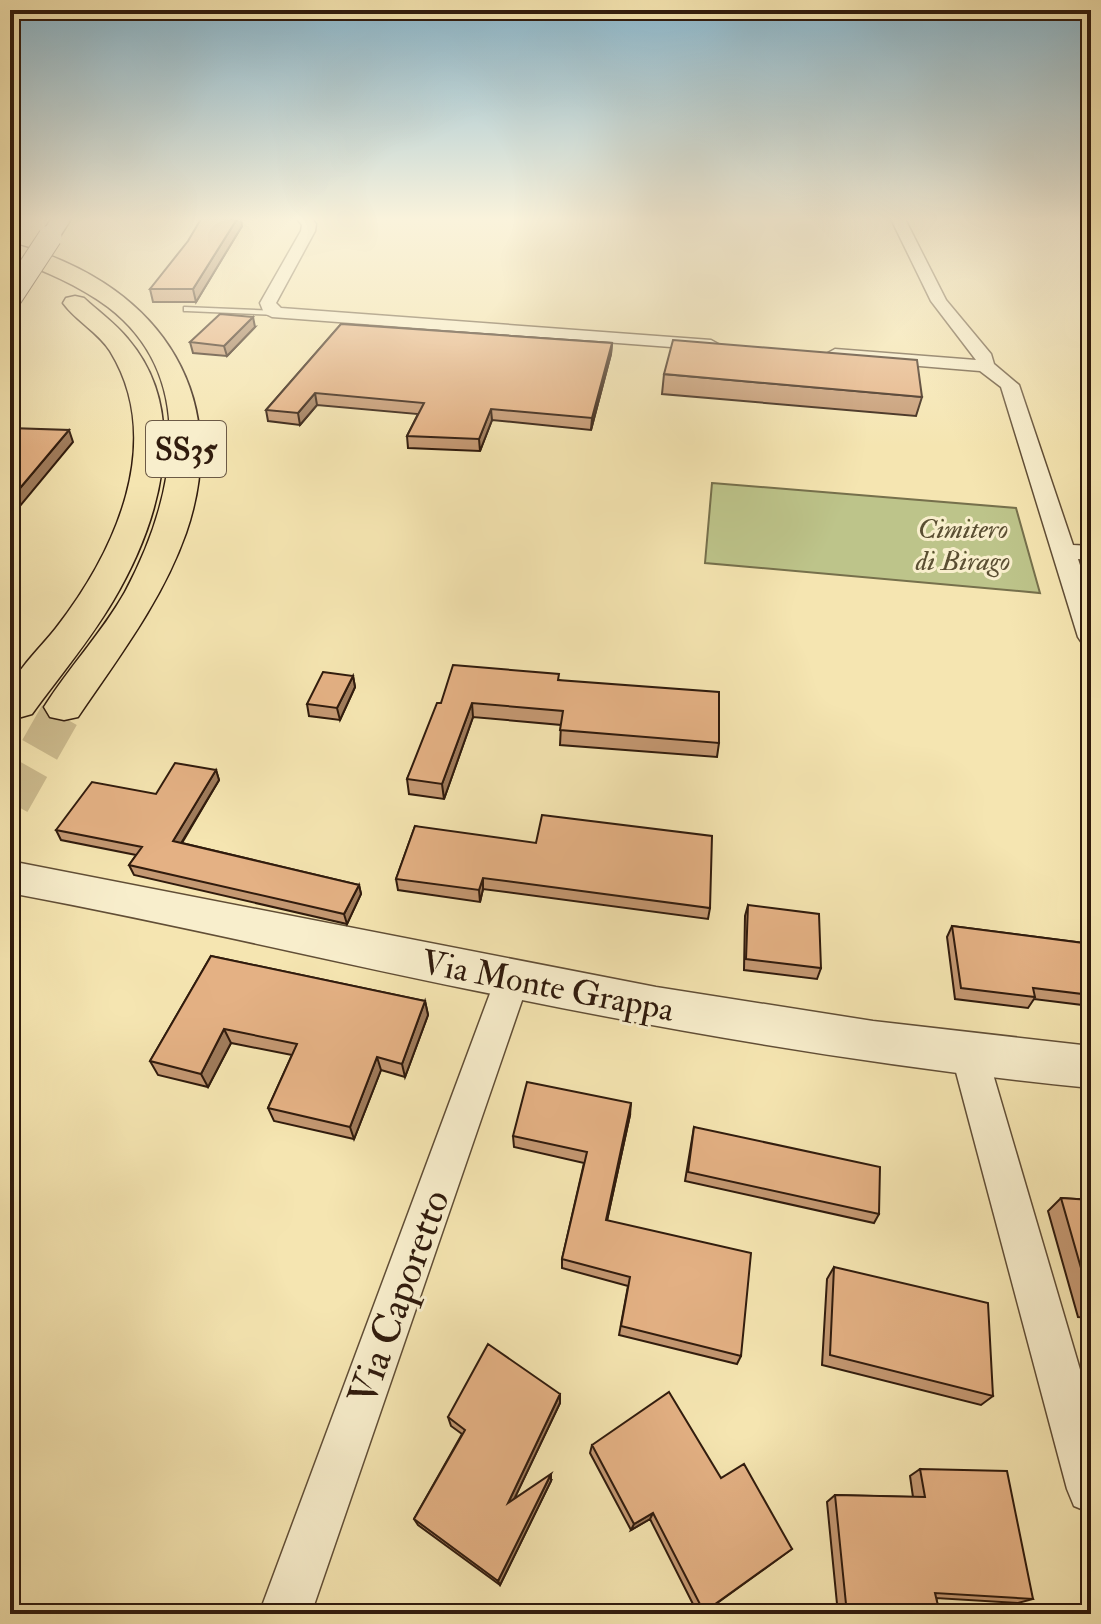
<svg xmlns="http://www.w3.org/2000/svg" width="1101" height="1624" font-family="'IM FELL Double Pica',serif">
<rect width="100%" height="100%" fill="#f5e5b1"/>
<filter id="stains"><feTurbulence type="fractalNoise" baseFrequency=".0025" numOctaves="4"/><feColorMatrix values="0 0 0 0 .2 0 0 0 0 .09 0 0 0 0 .02 0 0 0 .5 -.17"/></filter>
<radialGradient id="worn" r=".72"><stop offset=".6" stop-color="#630" stop-opacity="0"/><stop offset="1" stop-color="#630" stop-opacity=".3"/></radialGradient>
<path fill="#bdc48a" stroke="#76704c" stroke-width="2" d="M712,483L1016,508L1040,593L705,563Z"/>
<g fill="none" stroke-linecap="round" stroke-linejoin="round">
<path stroke="#cebd90" stroke-width="40" stroke-dasharray="40 20" stroke-linecap="butt" d="M10,802L64,707"/>
<defs>
<path id="service" d="M184,307L278,311L282,313L278,315L187,311H184Z"/>
<path id="minor" d="M297,219H312L316,224L315,231L276,303L281,308L711,340L720,345L711,350L272,317L264,313L260,303L301,231L302,225Z
M891,219H905L946,300L991,354L994,364L1019,385L1073,545L1091,546V560L1078,559L1091,599V645L1082,643L1078,637L1001,387L980,371L835,359L826,354L835,349L976,360L931,301Z
M512,965L524,970L529,980L311,1614H259L495,980L500,970Z
M970,1040L983,1045L988,1057L1091,1407V1513L1074,1506L1067,1489L952,1057L957,1045Z"/>
<path id="tertiary" d="M10,861L656,987L873,1021L1091,1046V1088C896,1069 704,1037 512,998C345,965 178,924 10,893Z"/>
<path id="secondary" d="M51,219H71L57,241L50,243L40,237Z"/>
<path id="trunk" d="M10,243C151,279 236,388 186,533C162,601 118,658 78,717L64,720L50,717L44,707C69,667 102,633 125,592C173,502 202,379 108,307C78,285 45,271 10,258Z
M75,296L84,298C98,311 116,324 128,339C193,415 158,525 113,601C90,640 59,677 32,714L18,718L10,716C10,707 8,694 11,686C21,665 42,646 56,628C115,552 166,442 110,351C98,332 76,321 63,303L66,298Z"/>
</defs>
<use href="#service" stroke="#614e36" stroke-width="3"/>
<use href="#minor" stroke="#614e36" stroke-width="3"/>
<use href="#tertiary" stroke="#614e36" stroke-width="3"/>
<use href="#secondary" stroke="#301b0d" stroke-width="3"/>
<use href="#trunk" stroke="#301b0d" stroke-width="3"/>
<use href="#service" fill="#f8eecc" fill-rule="evenodd"/>
<use href="#minor" fill="#f8eecc" fill-rule="evenodd"/>
<use href="#tertiary" fill="#f8eecc" fill-rule="evenodd"/>
<use href="#secondary" fill="#f8eecc" fill-rule="evenodd"/>
<use href="#trunk" fill="#f5e5b1" fill-rule="evenodd"/>
<defs>
<path id="secondary-bridge" d="M10,298L50,237"/>
</defs>
<use href="#secondary-bridge" stroke="#301b0d" stroke-width="25" stroke-linecap="butt"/>
<use href="#secondary-bridge" stroke="#f8eecc" stroke-width="23"/>
</g>
<path fill="#c49872" stroke="#301b0d" stroke-width="2" d="M242,226L196,302H153L150,289Z
M341,324L612,343L611,354L591,430L492,420L480,451L408,448L407,436L418,414L317,405L300,425L268,421L266,410Z
M255,327L227,356L193,353L190,342Z
M664,374L922,397L916,416L662,394Z
M353,676L355,687L340,720L309,716L307,704Z
M559,680L719,743L717,757L560,745L561,725L473,717L444,799L409,794L407,779L441,703Z
M216,770L219,780L182,843L359,885L361,894L347,924L134,875L129,865L136,855L61,840L56,830L156,794Z
M415,826L710,908L708,919L483,889L480,902L398,890L396,879Z
M748,905L821,968L817,979L744,970L745,916Z
M952,926L1091,944V1006L1034,999L1028,1008L955,999L947,937Z
M211,956L425,1001L428,1015L405,1077L381,1070L354,1139L274,1121L268,1108L292,1055L231,1043L208,1087L158,1075L150,1061Z
M630,1115L607,1220L741,1356L737,1364L619,1335L628,1286L562,1268V1259L584,1163L514,1147L513,1136Z
M694,1127L879,1214L874,1223L685,1181Z
M1061,1198L1091,1200V1318L1078,1317L1048,1211Z
M834,1267L993,1396L981,1405L822,1365L827,1279Z
M560,1394V1403L514,1499L551,1481L500,1585L418,1525L414,1519L462,1434L451,1426L448,1417Z
M592,1445L721,1478L792,1549L702,1614H698L650,1519L631,1530L590,1453Z
M920,1469L1033,1599L1018,1603L936,1598L940,1614H838L827,1502L835,1495L913,1497L910,1476Z"/>
<path fill="#a07c5c" stroke="#301b0d" stroke-width="2" d="M237,219H241L242,226L196,302L193,289Z
M253,317L255,327L227,356L224,346Z
M612,343L611,354L591,430L592,418Z
M315,393L317,405L300,425L298,413Z
M491,409L492,420L480,451L479,439Z
M69,430L73,442L10,518V500Z
M353,676L355,687L340,720L337,708Z
M472,703L473,717L444,799L442,784Z
M216,770L219,780L177,850L173,841Z
M483,878V889L480,902L479,890Z
M359,885L361,894L347,924L344,914Z
M425,1001L428,1015L405,1077L402,1064Z
M224,1029L231,1043L208,1087L201,1074Z
M377,1057L381,1070L354,1139L350,1127Z
M631,1103L630,1115L605,1230L606,1220Z
M560,1394V1403L509,1510L508,1503Z
M551,1474V1481L500,1585L498,1581Z
M653,1513L650,1519L631,1530L634,1524Z"/>
<path fill="#e4b184" stroke="#301b0d" stroke-width="2" d="M201,219H237L193,289H150L188,241Z
M220,314L253,317L224,346L190,342Z
M341,324L612,343L592,418L491,409L479,439L407,436L424,403L315,393L298,413L266,410Z
M673,340L917,360L922,397L664,374Z
M10,423H15L11,428L69,430L10,500Z
M453,665L559,674L558,680L719,692V743L560,730L563,711L472,703L442,784L407,779L437,703H441Z
M323,672L353,676L337,708L307,704Z
M175,763L216,770L173,841L359,885L344,914L129,865L142,847L56,830L92,782L156,794Z
M542,815L712,836L710,908L483,878L479,890L396,879L415,826L536,843Z
M748,905L819,914L821,968L746,959Z
M952,926L1091,944V995L1033,988L1035,997L961,988Z
M211,956L425,1001L402,1064L377,1057L350,1127L268,1108L297,1044L224,1029L201,1074L150,1061Z
M527,1082L631,1103L606,1220L751,1253L741,1356L621,1326L630,1277L562,1259L587,1152L513,1136Z
M694,1127L880,1167L879,1214L688,1172Z
M1061,1198L1091,1200V1303Z
M834,1267L988,1303L993,1396L830,1355Z
M488,1344L560,1394L508,1503L551,1474L498,1581L414,1519L465,1430L448,1417Z
M669,1392L721,1478L744,1464L792,1549L704,1612L653,1513L634,1524L592,1445Z
M920,1469L1007,1471L1033,1599L935,1593L940,1614H847L835,1495L925,1497Z"/>
<linearGradient id="sky" x2="0" y2="1"><stop stop-color="#89b8d0"/><stop offset="0.49" stop-color="#faf3dc"/><stop offset="1" stop-color="#faf3dc" stop-opacity="0"/></linearGradient>
<rect width="1101" height="447" fill="url(#sky)"/>
<g text-anchor="middle" stroke-width="6" stroke-linejoin="round" paint-order="stroke">
<g font-size="28" font-style="italic" fill="#5a4e32" stroke="#f8eecc">
<text x="963" y="538">Cimitero<tspan x="963" dy="32">di Birago</tspan></text>
</g>
<rect fill="#f8eecc" stroke="#6c5a46" stroke-width="2" x="146" y="421" width="80" height="56" rx="6"/>
<g font-size="32" font-weight="bold" fill="#301b0d">
<text x="186" y="460">SS35</text>
</g>
<g font-size="34" fill="#301b0d" stroke="#f8eecc">
<text transform="translate(548 985) rotate(11)" y="12">Via Monte Grappa</text>
</g>
<g font-size="40" fill="#301b0d" stroke="#f8eecc">
<text transform="translate(398 1297) rotate(-70)" y="14">Via Caporetto</text>
</g>
</g>
<rect width="1101" height="1624" fill="none" stroke="#f5e5b1" stroke-width="40"/>
<rect x="12" y="12" width="1077" height="1600" fill="none" stroke="#301b0d" stroke-width="4"/>
<rect x="20" y="20" width="1061" height="1584" fill="none" stroke="#301b0d" stroke-width="2"/>
<rect width="100%" height="100%" filter="url(#stains)"/>
<rect width="100%" height="100%" fill="url(#worn)"/>
</svg>
